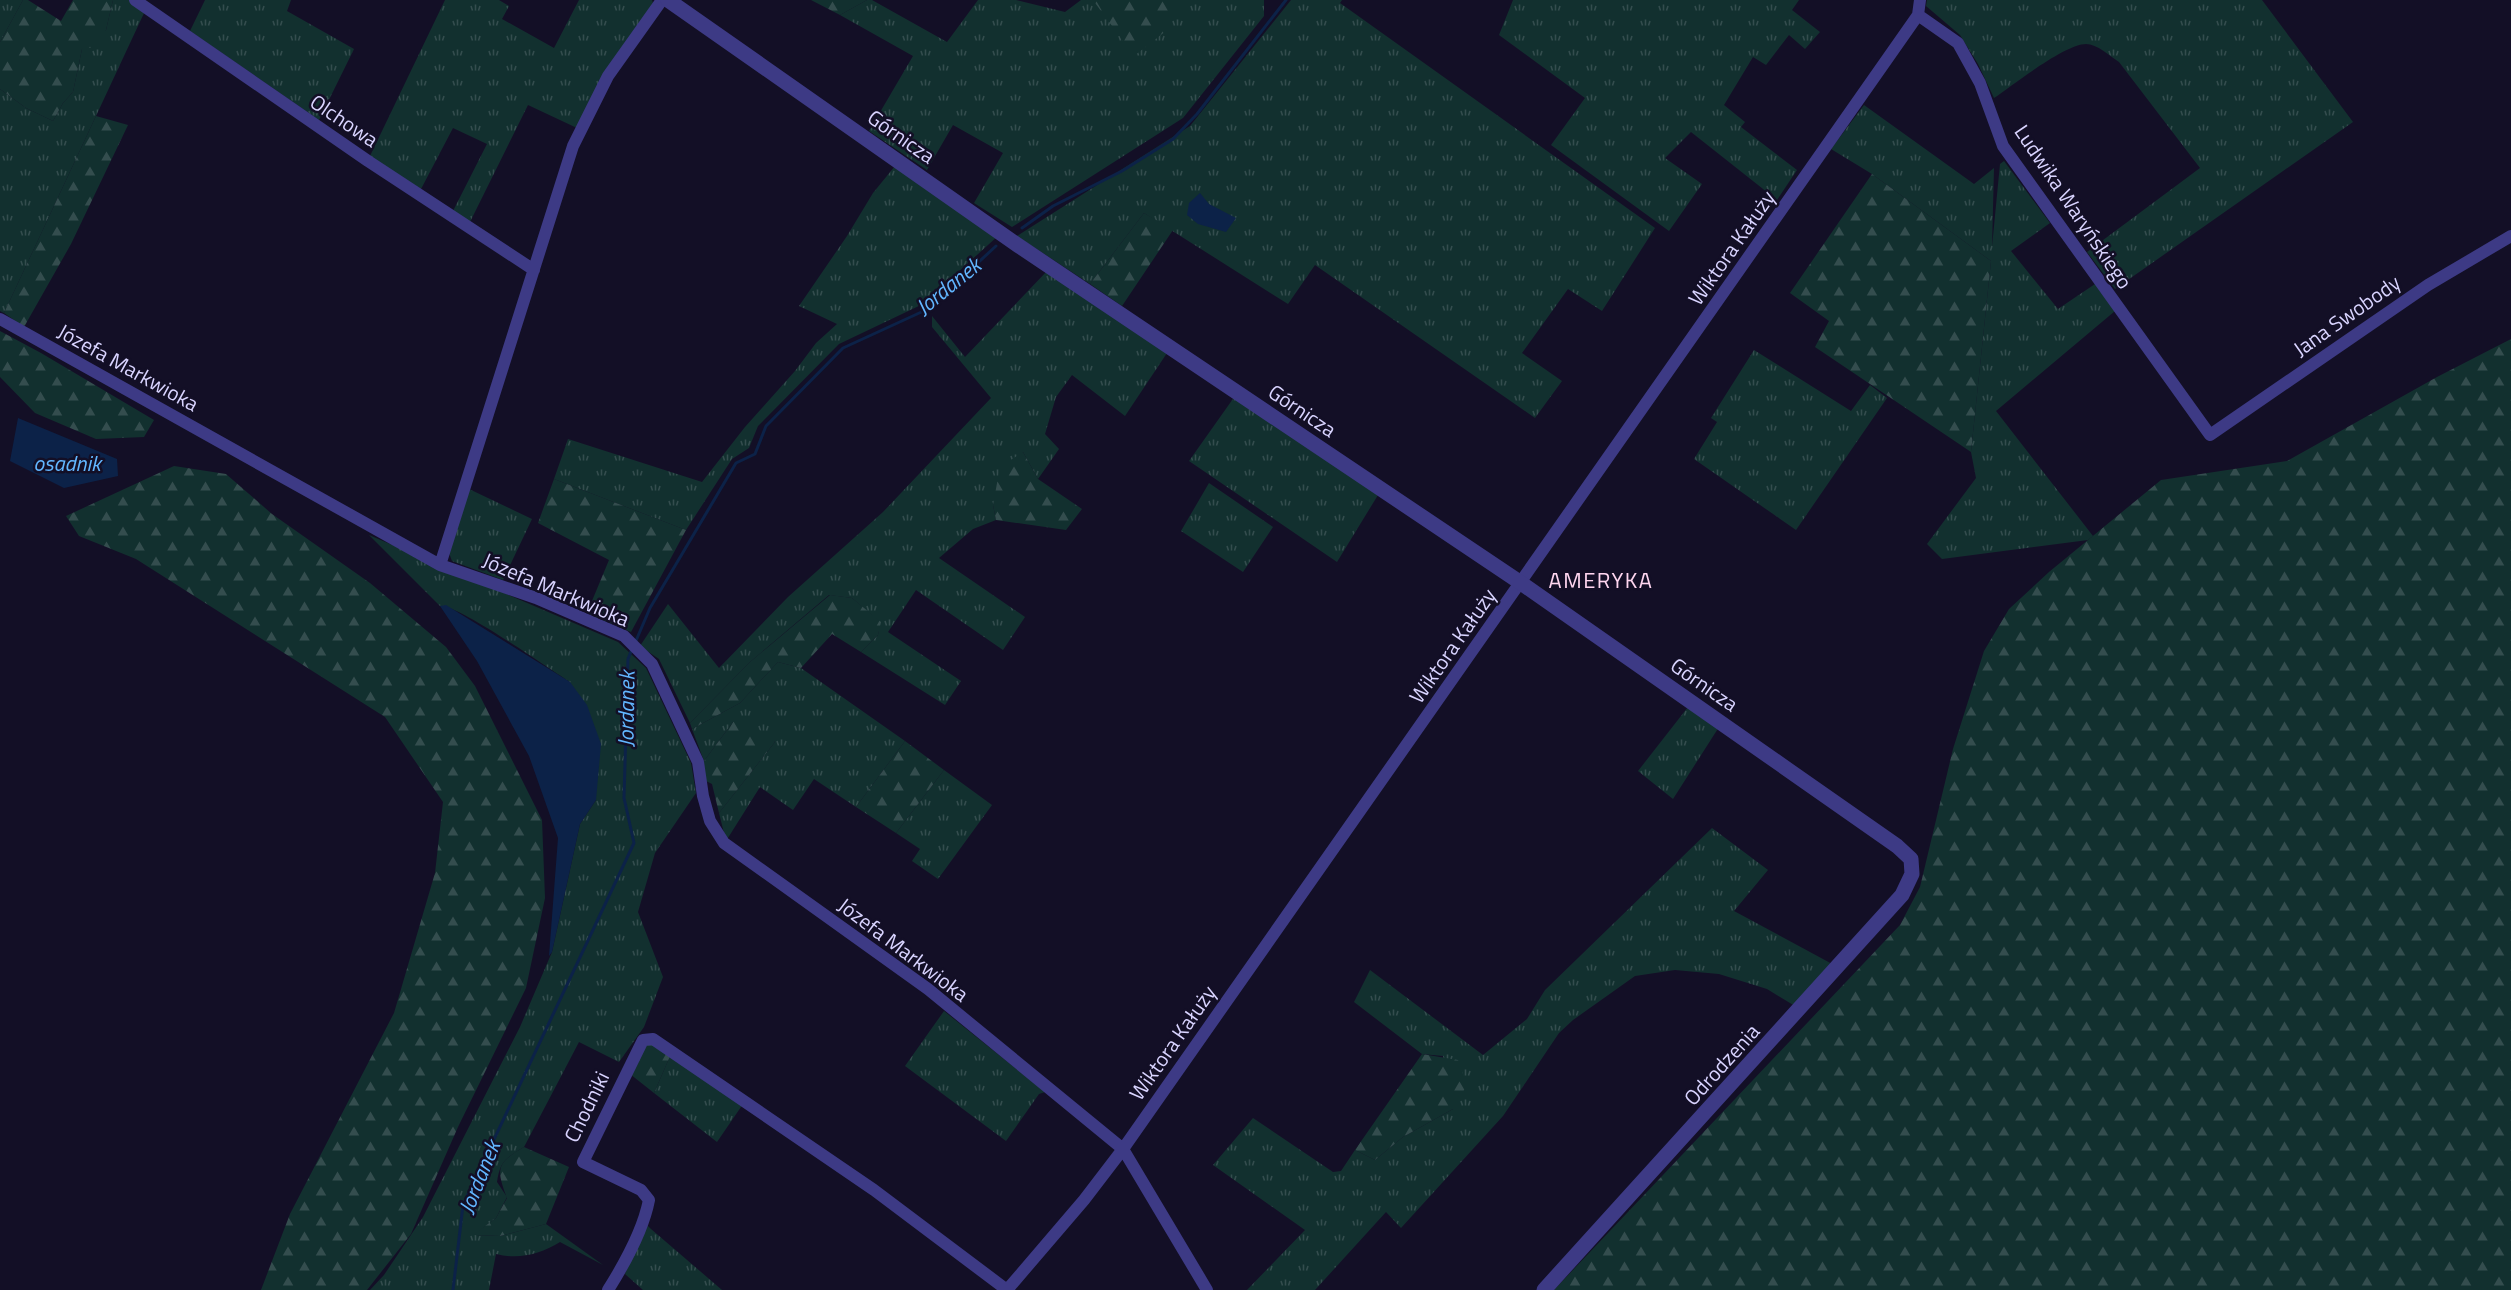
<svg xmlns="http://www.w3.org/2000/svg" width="2511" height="1290" font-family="'Titillium Web',sans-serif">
<defs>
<pattern id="grass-tufts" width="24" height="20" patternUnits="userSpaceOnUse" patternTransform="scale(1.5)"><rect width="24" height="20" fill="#12302f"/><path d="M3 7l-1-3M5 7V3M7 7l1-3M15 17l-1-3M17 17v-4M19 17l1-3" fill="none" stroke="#344d4e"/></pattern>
<pattern id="forest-firs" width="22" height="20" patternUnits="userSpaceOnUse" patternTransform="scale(1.5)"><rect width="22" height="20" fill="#12302f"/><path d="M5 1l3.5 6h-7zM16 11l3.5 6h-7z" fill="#344d4e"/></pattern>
</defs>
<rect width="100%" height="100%" fill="#130f26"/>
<path fill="url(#grass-tufts)" d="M0,0H23L0,42Z
M113,0H129L145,11L4,313L0,311V89L26,108L53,121L63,103L73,92L82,49L106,30Z
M205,0H291L287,11L354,49L319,120L190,31Z
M445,0H499L509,6L502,19L554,48L579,0H652L653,3L577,128L528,105L470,222L453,211L487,144L453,128L421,189L370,156Z
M867,0H872L947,42L978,0H1016L1065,12L1081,0H1264V16L1183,118L1012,227L974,203L1003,153L953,125L927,170L869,131L913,56L840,15Z
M1291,0H1342L1340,3L1655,228L1602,311L1568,289L1522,353L1562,381L1535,418L1315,265L1288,304L1144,213L1090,284L1017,236L1190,126Z
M1513,0H1799L1792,10L1820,32L1805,49L1789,35L1766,65L1753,57L1724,105L1745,122L1741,127L1797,170L1777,200L1691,132L1665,158L1702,184L1669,231L1551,145L1585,98L1499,35Z
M1927,0H2262L2353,122L2115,289L2087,252L2200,168L2119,62C2110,56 2097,44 2086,44C2065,44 2013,85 1994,98L1978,64L1960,35L1926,6Z
M1864,105L1974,184L1994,168L1992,247L2000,164L2004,161L2050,223L2011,251L2058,309L2095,284L2115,311L1996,411L2093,536L2088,540L1942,559L1927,544L1976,478L1971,452L1991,261L1872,174L1831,149Z
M895,166L999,235L923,304L839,344L758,426L749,448L732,459L686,530L554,479L568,439L702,482L745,427L795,371L816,343L837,324L799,306L847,236L873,193Z
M1048,270L1169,350L1125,416L1072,375L1056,397L1045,434L1059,449L1038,479L1023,452L993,505L996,520L973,529L939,558L1025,617L1003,650L916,590L888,632L961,681L945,705L861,652L878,635L880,622L852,598L829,595L750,662L690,723L659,659L640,646L668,604L719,668L788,597L883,512L991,398L932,327V316L965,357Z
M1754,350L1851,411L1870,385L1887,398L1796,530L1694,459L1717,422L1711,418Z
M1235,396L1378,495L1337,562L1189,461Z
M1209,483L1273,527L1243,572L1181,531Z
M469,489L532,519L503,580L452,561L449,553Z
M369,535L618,642L646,668L691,763L696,793L655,853L638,912L663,977L644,1027L619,1062L579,1042L524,1147C506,1158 500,1161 497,1182L507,1197L496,1218L474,1235L500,1236L546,1224L603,1265L560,1242C540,1254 519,1260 496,1254L489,1290H370L384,1275L423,1217L520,1027L552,952L580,824L596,800L570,682C549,669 458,604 440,606Z
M778,662L801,668L905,741L856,807L814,779L793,810L760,787L726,841L719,813L775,742L733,722L704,761L692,729L740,703Z
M1688,707L1719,727L1673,799L1638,771Z
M944,770L992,805L938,879L912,861L920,849L896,833Z
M1712,828L1768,870L1734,911L1834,965L1795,1006L1767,989L1719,974L1675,970L1635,976L1573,1020L1559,1033L1503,1116L1401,1228L1386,1212L1315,1290H1247L1305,1230L1213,1165L1253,1118L1333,1172L1341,1171L1355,1150L1375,1160L1403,1137L1453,1109L1443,1056L1422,1054L1354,1002L1370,970L1483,1055L1527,1019L1545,990Z
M944,1011L1045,1092L1039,1094L1006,1141L905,1066Z
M671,1054L743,1104L717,1142L654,1093Z
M645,1223L651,1229L722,1290H643L625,1274Z"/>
<path fill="url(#forest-firs)" d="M23,0H28L61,21L73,0H113L106,30L96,47L82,49L73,92L63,103L53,121L26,108L0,89V42Z
M811,0H867L840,15Z
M1093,0H1162L1168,8L1171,27L1134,56Z
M96,116L128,125L71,244L24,327L4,313Z
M1872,174L1991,261L1971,452L1815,347L1829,321L1790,293Z
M1144,213L1173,230L1122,306L1090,284Z
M0,331L41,353L154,420L144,437L96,439L35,413L0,377Z
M2511,339V1290H1554L1900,925L1920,887L1953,749L1984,651L2009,609L2049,572L2161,480L2287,461L2437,377Z
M1023,452L1038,479L1082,509L1066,530L996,520L993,505L1000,467Z
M174,466L226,474L272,514L370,583L446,647L475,686L542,820L545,898L526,988L458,1127L411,1234L367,1290H261L290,1214L394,1013L435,873L443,802L385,717L136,559L79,536L66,516Z
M554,479L686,530L631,632L587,613L609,560L538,523Z
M830,595L852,598L881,622L878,635L861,652L832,634L801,668L778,662L740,703L692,729L690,723L750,662Z
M743,717L775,742L719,813L712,784L704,780V761L733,722Z
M905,741L944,770L896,833L856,807Z
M651,1042L671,1054L654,1093L630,1074L645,1044Z
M1422,1054L1458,1060L1467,1085L1453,1109L1403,1137L1375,1160L1355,1150Z
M524,1147L569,1167L546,1224L500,1236L473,1235L496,1218L507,1198C496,1169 496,1163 524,1147Z"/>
<path fill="#0c2248" d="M1200,193L1209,204L1236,218L1226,232L1198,224L1187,215L1189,203Z
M18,418L117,459L118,476L64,488L10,461Z
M446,605L570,682L587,705L601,744L596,800L580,824L552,952L549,956L558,838L529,756L477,661L440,606Z"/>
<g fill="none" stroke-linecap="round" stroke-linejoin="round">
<path stroke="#0c2248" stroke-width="3" d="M1022,228L1053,206L1122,171L1173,139L1197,114L1286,0
M635,643L650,608L736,463L755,454L766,426L843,348L928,309L996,246
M453,1290L463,1205L634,843L624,798L628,659L632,649"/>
<path stroke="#3d3a85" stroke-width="12" d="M135,0L368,161L534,270
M1918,15L1958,43L1980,83L2003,146L2210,435L2428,285L2511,236
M0,319L440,565L536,598L624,636L652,664L698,762L703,796L710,821L724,843L928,989L1123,1149L1207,1290
M440,565L573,146L608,76L662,0
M608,1290C625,1263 643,1231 649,1200L641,1190L583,1162L643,1040L653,1039L874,1190L1007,1290
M1007,1290L1084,1200L1123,1149L1918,15L1920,0"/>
<path stroke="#3d3a85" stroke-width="15" d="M668,0L1019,246L1521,583L1897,846L1911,859L1912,874L1902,895L1544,1290"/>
</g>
<g text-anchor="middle" stroke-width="5" stroke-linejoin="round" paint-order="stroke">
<g font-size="21" fill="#d9d4ff" stroke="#130f26">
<text transform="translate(344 121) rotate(34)" y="7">Olchowa</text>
<text transform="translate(901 137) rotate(35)" y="7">Górnicza</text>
<text transform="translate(2073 207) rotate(56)" y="7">Ludwika Waryńskiego</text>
<text transform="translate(1732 248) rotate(-55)" y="7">Wiktora Kałuży</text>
<text transform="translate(2347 316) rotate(-35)" y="7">Jana Swobody</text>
<text transform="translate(128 368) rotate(29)" y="7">Józefa Markwioka</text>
<text transform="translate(1302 411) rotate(34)" y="7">Górnicza</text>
<text transform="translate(556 590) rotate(23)" y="7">Józefa Markwioka</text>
<text transform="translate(1453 646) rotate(-55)" y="7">Wiktora Kałuży</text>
<text transform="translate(1704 685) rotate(35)" y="7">Górnicza</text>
<text transform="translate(903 950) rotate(37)" y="7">Józefa Markwioka</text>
<text transform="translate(1173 1043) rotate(-55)" y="7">Wiktora Kałuży</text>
<text transform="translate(1722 1065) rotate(-48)" y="7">Odrodzenia</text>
<text transform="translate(587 1107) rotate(-64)" y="7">Chodniki</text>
</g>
<g font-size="22" font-style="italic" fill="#62b6ff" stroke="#130f26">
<text transform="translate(948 286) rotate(-39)" y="8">Jordanek</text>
<text x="67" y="471">osadnik</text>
<text transform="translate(626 709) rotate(-89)" y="8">Jordanek</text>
<text transform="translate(479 1177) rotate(-68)" y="8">Jordanek</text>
</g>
<g font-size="22" letter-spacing="1.5" fill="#ffd6f0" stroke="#130f26">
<text x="1601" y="588">AMERYKA</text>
</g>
</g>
</svg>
